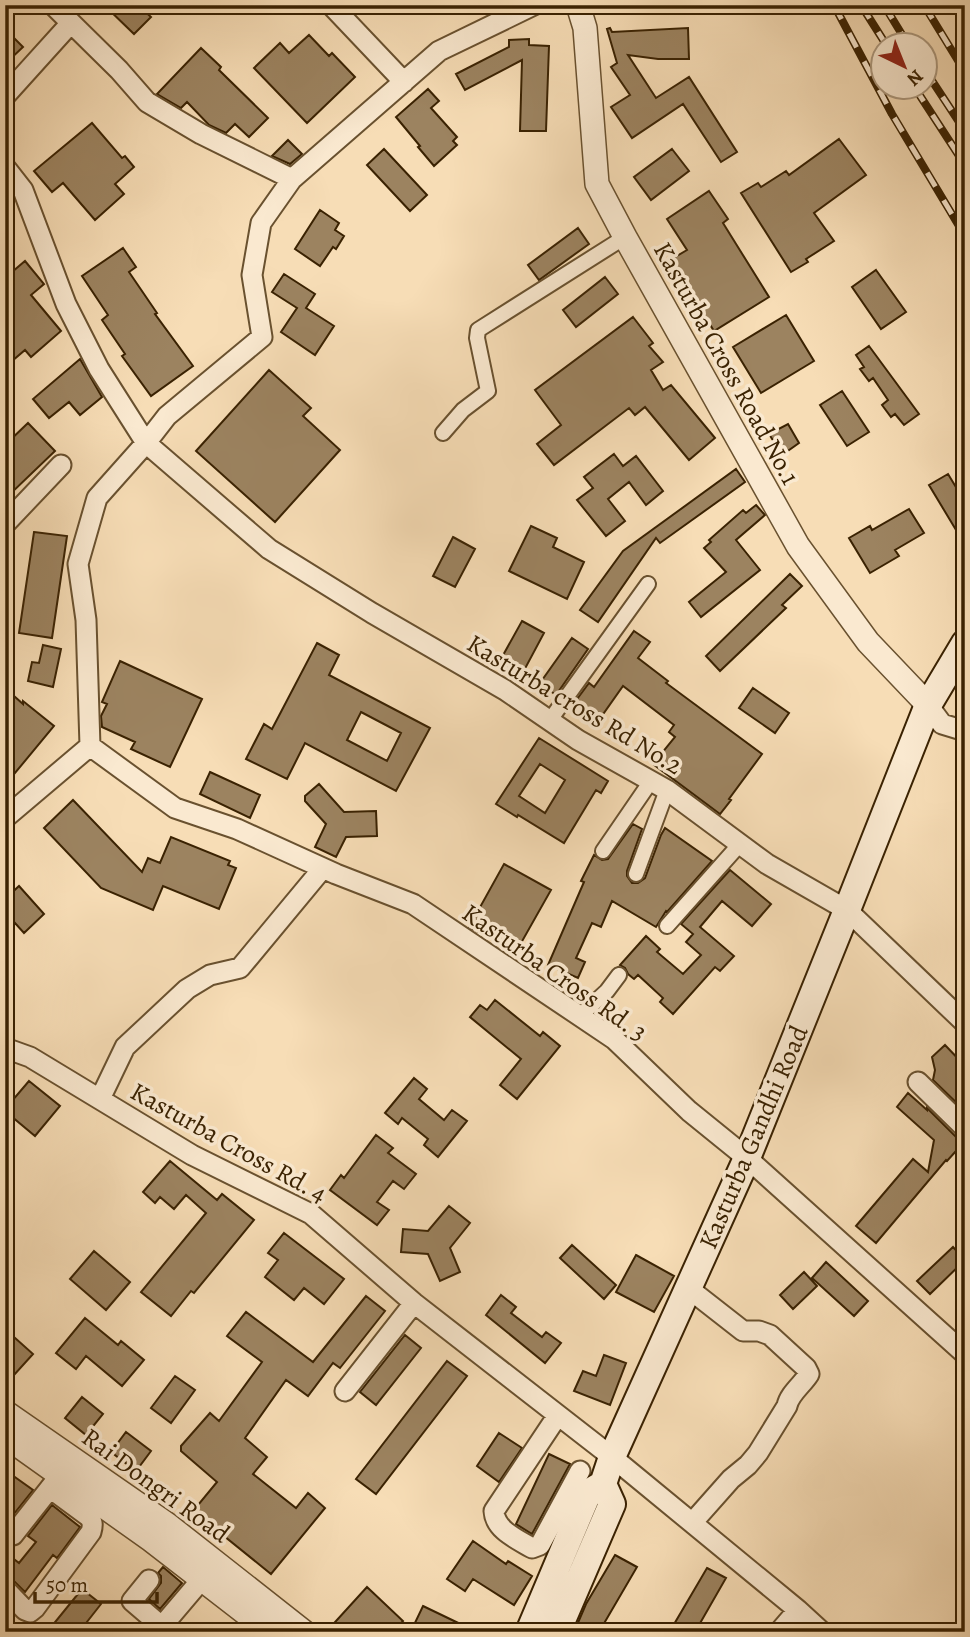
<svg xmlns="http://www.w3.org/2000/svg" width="970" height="1637" font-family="Alegreya,serif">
<rect width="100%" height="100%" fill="#f7ddb6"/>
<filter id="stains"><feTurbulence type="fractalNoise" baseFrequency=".00286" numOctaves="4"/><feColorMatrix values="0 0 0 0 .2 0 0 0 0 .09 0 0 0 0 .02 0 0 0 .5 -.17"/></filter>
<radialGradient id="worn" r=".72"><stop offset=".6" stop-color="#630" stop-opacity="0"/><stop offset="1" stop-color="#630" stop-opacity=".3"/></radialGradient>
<path fill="#9c8360" stroke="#3a2202" stroke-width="2" fill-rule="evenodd" d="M104,5H138L151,17L134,34Z
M610,28L612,32L688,28L689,59H658L628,55L656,98L689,77L737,152L721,162L683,104L632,138L611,107L630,95L611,67L617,63L607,29Z
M5,29L23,47L5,64Z
M309,35L329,56L332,53L355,77L307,123L254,68L280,43L289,53Z
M529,39V45L549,46L546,131H520L522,60L465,90L456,74L509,47V40Z
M201,48L221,67L219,70L268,118L249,137L235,124L226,133L209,125L187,102L181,108L157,94Z
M428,89L439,101L431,108L457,137L453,141L457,145L434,166L418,147L420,146L396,117Z
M92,123L122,158L125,156L134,167L115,184L124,194L95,220L63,183L52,192L34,171Z
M839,139L866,175L814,213L834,241L806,259L808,262L791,272L741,193L758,183L761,187L786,171L789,175Z
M288,140L302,154L290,164L272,156Z
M384,149L427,195L410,211L367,165Z
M672,149L689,171L651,200L634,177Z
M709,191L728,219L723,223L769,297L714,331L670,260L687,250L667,219Z
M320,210L339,223L335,230L344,236L336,249L333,247L320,266L295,249Z
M578,228L589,244L539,280L528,265Z
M123,248L136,267L129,272L157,313L155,314L193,366L151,396L122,356L125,354L102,320L108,315L82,276Z
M25,261L44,284L31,295L61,331L31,357L25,350L5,367V278Z
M876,270L906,312L881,329L852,287Z
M284,274L315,294L306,308L334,326L315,355L281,332L297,308L272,292Z
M605,277L618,294L576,327L563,310Z
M786,315L814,361L761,393L733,347Z
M633,317L653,343L649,346L663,362L651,370L663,390L671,385L715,438L689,460L645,407L635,415L629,408L554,465L537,444L561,425L535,390Z
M869,346L919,414L904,425L895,414L891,417L882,405L888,400L873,378L869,381L860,369L864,367L856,355Z
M80,359L102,397L80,415L69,402L49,418L33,399Z
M269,370L311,408L303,416L340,450L275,522L196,451Z
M842,391L869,432L847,446L820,405Z
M28,423L55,451L5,499V445Z
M788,424L799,443L782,455L769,434Z
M614,454L623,466L636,456L663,491L646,505L629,482L608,499L625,521L606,536L577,500L593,488L584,477Z
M736,469L745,482L660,543L656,538L598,622L580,610L623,551Z
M948,474L965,502V545L929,485Z
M756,505L765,515L736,540L760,570L701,617L689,602L726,572L704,548L711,542L709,540L743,510L746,513Z
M909,509L924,533L895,550L899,556L870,573L849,538L870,526L872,530Z
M531,526L557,538L553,547L584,562L567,599L509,571Z
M34,532L67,536L52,638L19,633Z
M453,537L475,549L455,587L433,576Z
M790,574L802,586L782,605L786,608L720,671L706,656Z
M522,621L544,633L520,678L497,666Z
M634,631L650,642L638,658L668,681L666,683L762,754L729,799L731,800L720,814L653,764L675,737L669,732L674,725L623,686L594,727L569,710L589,683L594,687Z
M572,638L588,649L556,695L540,683Z
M317,643L339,655L329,675L430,728L396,791L305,743L287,779L246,759L264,724L272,729ZM361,712L401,733L387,761L347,740Z
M43,645L61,649L53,687L28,681L32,662L39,663Z
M120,661L202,699L170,767L131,749L135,742L102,727L101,716L107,704L102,702Z
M5,688L23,704V701L54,726L5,785Z
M753,688L789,713L775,733L739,708Z
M539,738L608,781L601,793L596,790L564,843L518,815L517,817L496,804ZM540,764L565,780L545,813L519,796Z
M210,772L260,795L250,818L200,794Z
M319,784L344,812L376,811L377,836L346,837L336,857L315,847L326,824L305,801V796Z
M73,800L142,872L148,858L160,863L171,837L230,861L228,865L236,868L219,909L163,886L153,910L101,888L44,828Z
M633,824L642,829L627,871V876L632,883H638L645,878L661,835L665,828L712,861L667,912L666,911L656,927L612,901L601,927L592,923L576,958L585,962L578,978L548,965L584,882L581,881L594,855L602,860L608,859Z
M504,864L551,890L516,952L469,927Z
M730,870L771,904L752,926L722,901L700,927L734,956L720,971L715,967L673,1014L660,1002L663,998L638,975L634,979L628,974L625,968L620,965L646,936L660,949L657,952L683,974L701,955L686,942L693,934L681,924Z
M19,886L44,914L24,933L15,923L5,934V899Z
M495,1000L540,1036L543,1032L560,1046L517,1099L500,1085L521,1059L470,1017L480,1005L487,1010Z
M945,1045L965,1066V1111L933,1080L935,1070L932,1057Z
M414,1078L427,1089L419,1099L444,1120L452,1110L467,1121L438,1157L424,1145L428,1139L402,1118L398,1124L385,1113Z
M29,1081L60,1106L35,1136L5,1111V1109Z
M908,1093L927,1110V1108L956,1137L965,1141L947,1161L946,1160L876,1243L856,1226L913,1159L928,1172L934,1140L897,1107Z
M376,1135L393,1148L388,1153L416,1174L404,1189L393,1181L377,1202L389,1210L377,1225L330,1190L341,1175L344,1178Z
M170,1161L217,1200L222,1194L254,1220L194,1293L191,1291L171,1316L141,1292L206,1213L186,1195L174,1209L160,1197L155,1203L143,1192Z
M449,1206L470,1223L450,1248L460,1272L440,1281L428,1254L401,1252L403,1229L428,1231Z
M284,1233L344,1279L324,1304L304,1288L294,1300L265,1277L278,1260L268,1253Z
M572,1245L616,1285L604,1299L560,1258Z
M953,1247L965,1260L930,1294L917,1281Z
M94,1251L130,1282L106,1310L70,1279Z
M636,1255L674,1276L654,1312L616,1292Z
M826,1262L868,1301L854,1316L812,1278Z
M804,1272L817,1286L793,1309L780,1295Z
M501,1295L516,1307L511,1313L542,1337L546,1332L561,1343L545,1363L486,1315Z
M366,1296L385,1311L340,1368L333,1363L308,1396L286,1380L245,1438L267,1457L253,1474L296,1508L308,1493L325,1508L271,1574L193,1511L217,1482L181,1451V1446L210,1413L219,1421L262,1362L227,1336L246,1312L313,1362Z
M85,1318L118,1345L121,1341L144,1360L122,1386L86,1356L76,1369L56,1353Z
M5,1329L33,1354L5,1385Z
M405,1335L421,1348L376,1405L360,1392Z
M604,1355L626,1363L610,1405L574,1391L583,1371L596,1376Z
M447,1361L467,1376L376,1494L356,1479Z
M175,1376L195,1390L171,1423L151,1408Z
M82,1397L103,1414L86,1435L65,1418Z
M126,1432L151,1451L136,1471L111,1452Z
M499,1433L522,1448L499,1482L477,1466Z
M549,1454L570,1464L532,1534L516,1524Z
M5,1470L33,1490L5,1525Z
M52,1505L80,1527L57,1558L53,1555L25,1592L13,1580L5,1577V1552L19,1563L36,1542L28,1536Z
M473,1541L506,1564L508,1561L532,1576L514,1605L473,1579L465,1591L447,1579Z
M615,1555L637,1567L599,1632H589L577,1625L586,1604Z
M163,1567L182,1583L160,1609L149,1599L161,1583V1576L158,1573Z
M707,1568L726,1578L695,1632H683L673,1626Z
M367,1587L403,1621L393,1632H326Z
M82,1589L101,1604L79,1632H47Z
M423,1606L477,1632H424L413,1627Z"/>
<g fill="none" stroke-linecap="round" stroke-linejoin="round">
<defs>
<path id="pedestrian" d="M443,433L463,410L488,391L477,338L478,330L625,237
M550,720L648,584
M603,851L651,781
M636,874L667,790
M667,926L740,844
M580,1016L607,991L619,975"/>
<path id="minor" d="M53,5L119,70L147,102L201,134L292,179
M331,5L404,82
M5,96L70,24
M5,167L23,190L66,304L99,369L146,443L269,549L372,613L505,690L578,740L667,790L767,864L847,910L965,1023
M5,524L61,465
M928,705L942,724L965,731
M90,746L175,808L237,829L336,874L413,904L614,1039L689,1111L747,1158L965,1354
M5,818L90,746L86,620L78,564L97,498L146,443L167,416L262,337L252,275L261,223L292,179L439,51L534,5
M5,1048L30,1057L192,1155L311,1214L414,1303L612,1457L798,1610L822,1632
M918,1082L965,1128
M100,1099L125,1047L187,989L210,975L240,968L323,868
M688,1288L743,1331H759L770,1335L806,1368L809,1374C803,1384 789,1394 787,1406L758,1453L748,1465L731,1479L692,1523
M345,1391L414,1303
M558,1415L494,1511C495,1530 517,1539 532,1548L540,1545L580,1471
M13,1535L58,1478
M149,1580L132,1601L160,1625H163L202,1579
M5,1589L25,1610L30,1612L35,1608L91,1532C93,1525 93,1521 88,1516L50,1488
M779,1632L798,1610"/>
<path id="tertiary" d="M578,5L585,28L597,184L625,237L798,546L868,642L928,705
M5,1412L168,1525L304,1632
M5,1436L151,1540L270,1632"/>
<path id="secondary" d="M529,1632L588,1493L603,1484
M557,1632L612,1504L603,1484L612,1457L747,1158L847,910L928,705L965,643"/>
</defs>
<use href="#pedestrian" stroke="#69512f" stroke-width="18"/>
<use href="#minor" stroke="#69512f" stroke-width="23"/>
<use href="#tertiary" stroke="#69512f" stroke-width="26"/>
<use href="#secondary" stroke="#3a2202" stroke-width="30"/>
<use href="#pedestrian" stroke="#fae9d0" stroke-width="14"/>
<use href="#minor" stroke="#fae9d0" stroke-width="19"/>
<use href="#tertiary" stroke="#fae9d0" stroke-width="23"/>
<use href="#secondary" stroke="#fae9d0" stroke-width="26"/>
<defs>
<path id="rail" d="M834,5L892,114L965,236
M861,5L887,46
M884,5L909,46
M924,5L965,72
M925,70L965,131
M915,88L965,165"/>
</defs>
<use href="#rail" stroke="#3a2202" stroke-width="8"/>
<use href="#rail" stroke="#fae9d0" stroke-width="5" stroke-dasharray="16" stroke-linecap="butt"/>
</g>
<g text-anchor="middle" stroke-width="7" stroke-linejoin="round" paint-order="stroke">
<g font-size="26" fill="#3a2202" stroke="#fae9d0">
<text transform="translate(727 363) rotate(61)" y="9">Kasturba Cross Road No.1</text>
<text transform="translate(575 704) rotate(31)" y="9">Kasturba cross Rd No.2</text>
<text transform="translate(555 972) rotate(35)" y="9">Kasturba Cross Rd. 3</text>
<text transform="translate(753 1137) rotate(-67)" y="9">Kasturba Gandhi Road</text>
<text transform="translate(229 1142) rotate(29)" y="9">Kasturba Cross Rd. 4</text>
<text transform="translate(156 1485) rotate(36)" y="9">Rai Dongri Road</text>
</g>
</g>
<rect width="970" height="1637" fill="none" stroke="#f7ddb6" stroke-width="28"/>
<rect x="7" y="7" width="956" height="1623" fill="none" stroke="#3a2202" stroke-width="3.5"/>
<rect x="14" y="14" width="942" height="1609" fill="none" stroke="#3a2202" stroke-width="2"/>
<g transform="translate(904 66) rotate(137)"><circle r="33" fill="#fae9d0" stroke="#ad997e" stroke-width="2"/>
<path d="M0-5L12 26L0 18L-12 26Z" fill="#8f2418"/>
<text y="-10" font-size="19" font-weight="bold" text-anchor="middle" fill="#3a2202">N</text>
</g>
<path d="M35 1592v10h122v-10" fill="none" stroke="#3a2202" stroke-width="3.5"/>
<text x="46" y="1592" font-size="21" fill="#3a2202" stroke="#fae9d0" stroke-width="5" paint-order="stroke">50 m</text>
<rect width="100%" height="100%" filter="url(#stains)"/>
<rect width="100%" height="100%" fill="url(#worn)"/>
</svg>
